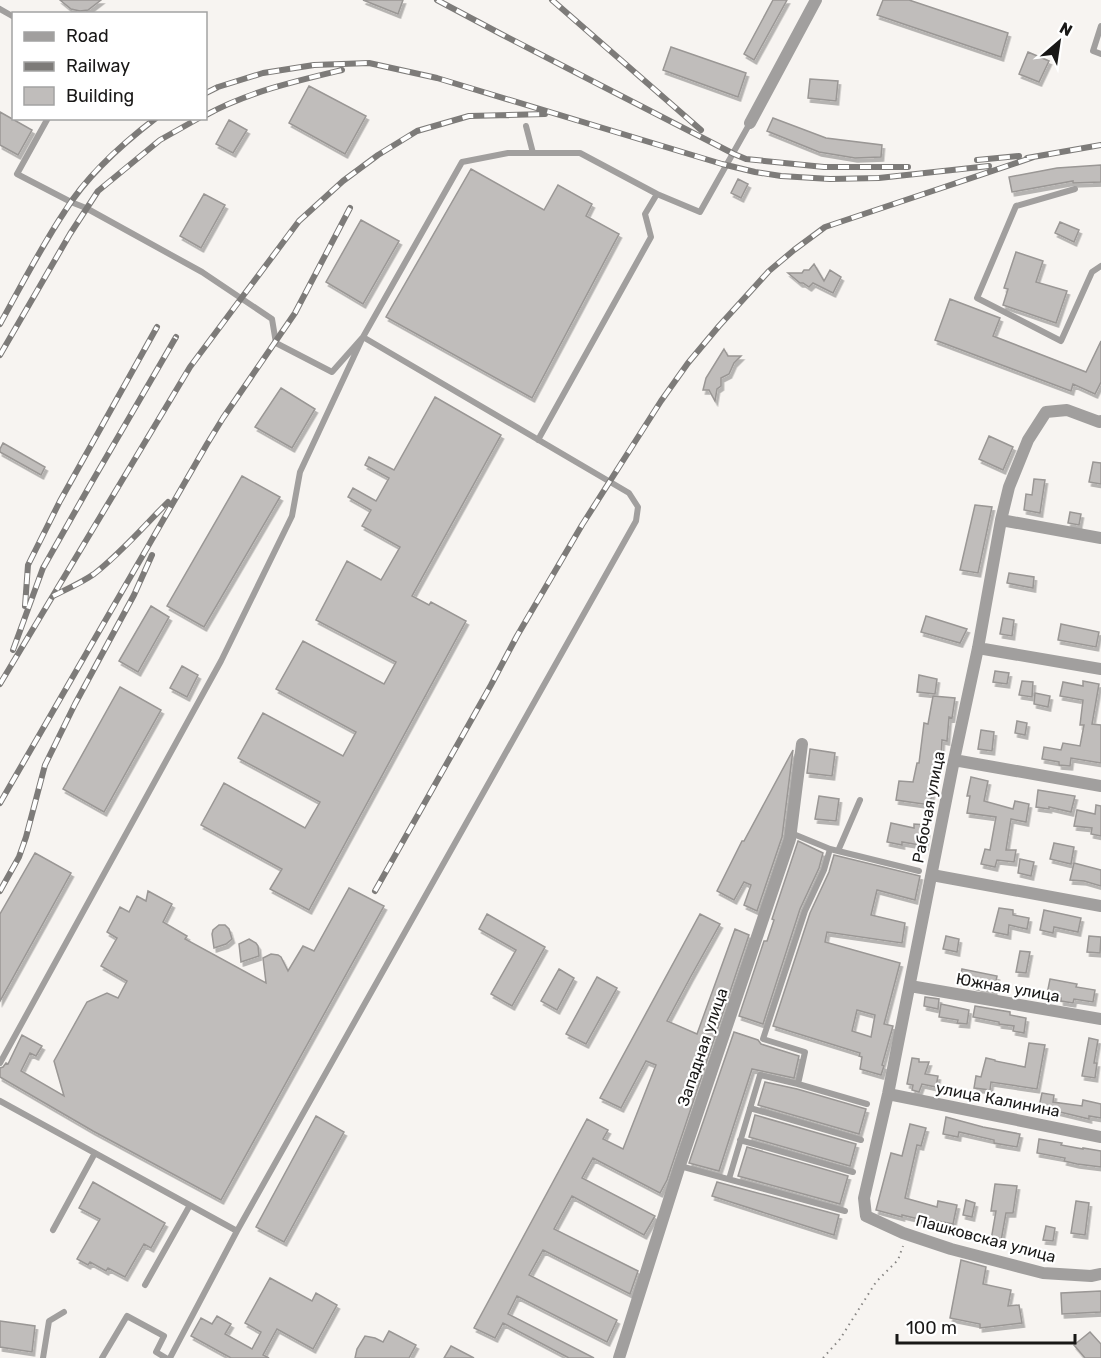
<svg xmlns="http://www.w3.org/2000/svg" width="1101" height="1358" font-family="Rubik,sans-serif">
<defs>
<filter id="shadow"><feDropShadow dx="2.5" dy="4" stdDeviation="0" flood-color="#0004"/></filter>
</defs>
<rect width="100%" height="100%" fill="#f7f4f1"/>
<path fill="#c0bdbb" stroke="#9a9795" stroke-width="1.5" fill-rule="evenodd" filter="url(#shadow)" d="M60,0H101L88,10L80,11L71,9Z
M363,0H403L398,14Z
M773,0H787L754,60L744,54Z
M883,0H909L1008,33L1001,57L877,15Z
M671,47L746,73L738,97L663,70Z
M1028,52L1049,61L1039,82L1019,74Z
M810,79L838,81L836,101L808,98Z
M309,86L366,116L345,154L289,123Z
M0,112L32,130L18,155L0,145Z
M773,118L826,138L882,145L881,157L855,158L819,152L767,131Z
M229,120L247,130L233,153L216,144Z
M1101,165V182L1073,183V181L1012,192L1009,177L1057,168Z
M471,169L544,210L558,185L592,204L586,216L619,234L532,398L386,317Z
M738,179L748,184L741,198L731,193Z
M204,194L225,205L201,248L180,236Z
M361,220L399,241L363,304L326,282Z
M1060,222L1079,230L1074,242L1055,233Z
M1016,252L1043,261L1036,282L1067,291L1056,323L1003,305L1008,289L1004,288Z
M814,264L824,281L830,270L841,277L833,293L813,283L809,287L803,283H800L788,273H802L804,270H809Z
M950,299L1000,318L993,336L1086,372L1101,341V382L1095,394L1073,384L1071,391L935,340Z
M724,349L728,356H741L734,363L729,374L721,378V386L717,389L715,401L709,390H703L706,378Z
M281,388L315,409L292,448L255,427Z
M435,397L501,435L412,596L429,605L431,602L466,621L309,910L270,889L282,869L201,825L224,783L305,828L320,802L238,758L263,713L343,756L356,732L276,689L303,641L384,684L396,662L316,620L347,561L381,580L400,547L362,526L371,510L348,497L353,488L376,501L389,478L365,465L369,457L394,470Z
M989,436L1013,447L1003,470L979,459Z
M3,443L45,467L41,475L0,452V449Z
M1093,462L1101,463V484L1089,482Z
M242,476L280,497L204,627L167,606Z
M1034,479L1045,480L1040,513L1024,510L1026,494L1032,495Z
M975,505L992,507L978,573L960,570Z
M1070,512L1081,514L1079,525L1068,523Z
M1009,573L1034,577L1033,588L1007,583Z
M151,606L169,617L138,672L119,661Z
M926,616L967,629L960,643L921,632Z
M1003,618L1014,620L1012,636L1000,634Z
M1061,624L1099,632L1096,647L1058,640Z
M182,666L198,675L187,697L170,688Z
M995,671L1009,673L1007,684L993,682Z
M919,675L937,679L935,694L917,692Z
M1022,681L1033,682L1032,697L1019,695Z
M1083,681L1099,684L1092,724L1101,725V763L1071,758L1070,766L1059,765V762L1042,759L1044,747L1061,750L1063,743L1080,746L1084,725H1080L1083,700L1060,696L1063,682L1083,686Z
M120,687L161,710L104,812L63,789Z
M1035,693L1050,696L1048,707L1034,704Z
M933,696L955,698L952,718L949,717L947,741L942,740L941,758L938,757L930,805L896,800L899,781L913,782L917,763H919L924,723L928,724Z
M1017,721L1027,723L1025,735L1015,733Z
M981,730L994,732L992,751L978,749Z
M810,749L835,753L832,776L807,773Z
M793,750L782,837L757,911L744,905L751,885L744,882L734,900L717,891L742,841H744Z
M971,777L988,781L984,801L1013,809L1015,801L1029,804L1026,822L1011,819L1006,850H1016L1014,862L997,860L995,867L981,864L985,849L990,850L996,817L967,813L970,796H967Z
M1038,790L1075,796L1071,812L1049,807V809L1036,807Z
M819,796L839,799L836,821L815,819Z
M1096,805L1101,806V836L1091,834L1092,828L1074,826L1077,810L1095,814Z
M891,823L914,828V824L928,825L925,846L902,842V845L887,842Z
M798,841L823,853L819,868L800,909L763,1024L739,1016L764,941H767L774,920L772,919Z
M1054,843L1074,847L1071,864L1050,859Z
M35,853L71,873L0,1001V914Z
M834,855L920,876L915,900L877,890L871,915L905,923L902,943L827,932L825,942L900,963L884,1024L893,1026L882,1065L884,1066L881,1075L860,1069L862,1057L859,1056L860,1053L773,1026L810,913L829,872ZM857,1010L875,1015L871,1037L852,1031Z
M1020,859L1034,862L1031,876L1018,873Z
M1074,863L1101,870V886L1084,881L1070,880Z
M349,888L384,906L221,1200L93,1131L0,1077V1068L3,1067L6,1063L8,1064L22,1035L42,1046L36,1056L30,1053L21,1071L64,1096L54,1061L87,1002L107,993L118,998L127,981L101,966L117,938L107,932L120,907L129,912L137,896L146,901L148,891L172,904L163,922L187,936L185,939L266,983L263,958L271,954L278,955L281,957L288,971L303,946L314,951Z
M999,908L1013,910V915L1029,918L1027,929L1009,925L1008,935L993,932Z
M1044,910L1081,918L1078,932L1054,927L1053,933L1040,930Z
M487,914L545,947L512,1006L491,994L516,950L479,929Z
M700,914L720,924L690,978L667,1021L697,1034L735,929L749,935L667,1180L660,1193L593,1158L582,1178L655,1216L644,1235L572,1196L554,1229L638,1271L630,1294L543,1250L529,1275L617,1320L607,1342L517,1296L508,1314L594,1358H569L503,1323L495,1338L474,1328L587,1119L608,1130L603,1139L623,1149L656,1065L646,1061L621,1108L600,1098Z
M219,925H225L229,929L232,939L226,944L214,948L212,934L213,930Z
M946,936L959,939L957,952L943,949Z
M1089,936L1101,937L1100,953L1087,952Z
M249,939L256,943L258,946L259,956L241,962L239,944Z
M1020,951L1030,952L1026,973L1016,972Z
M559,969L574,978L557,1010L541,1001Z
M962,969L997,976L994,992L978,989L979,987L974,986V985L959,982Z
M597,977L617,988L586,1044L566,1034Z
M1050,979L1077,984L1076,987L1095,990L1093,1002L1074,999L1073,1003L1061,1001V998L1047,994Z
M925,997L939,999L938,1009L924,1006Z
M941,1004L969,1010L967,1024L957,1023L958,1020L939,1017Z
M975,1006L1010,1012V1015L1026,1018L1024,1033L1013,1031L1014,1026L999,1024V1022L973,1017Z
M734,1032L758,1040L761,1044L799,1056L794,1078L752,1069L719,1171L689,1163Z
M1089,1038L1098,1040L1094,1063H1097L1095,1078L1082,1076Z
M1029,1043L1045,1045L1037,1089L991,1082L990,1090L974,1088L976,1076L981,1077L986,1058L995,1060V1061L1025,1067Z
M912,1058L919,1059V1062H929L925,1074L938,1076L936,1087L922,1084L919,1092L912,1090L913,1085L907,1084Z
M765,1082L797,1089L866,1109L859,1134L758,1105Z
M1042,1093L1054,1095L1053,1102L1082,1106L1083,1100L1101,1104V1118L1089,1116V1119L1039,1107Z
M755,1115L856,1144L850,1166L749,1137Z
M316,1116L344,1132L284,1242L256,1227Z
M946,1117L983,1127L1020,1134L1017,1147L994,1143V1140L959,1132L958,1137L943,1134Z
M910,1124L926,1128L921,1146L917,1145L905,1198L937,1207L938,1201L957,1205L953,1224L927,1219V1221L902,1215V1217L876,1210L891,1153L902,1156Z
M1039,1139L1062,1143L1061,1145L1083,1149V1148L1101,1151V1167L1077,1164L1064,1161L1065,1158L1037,1153Z
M747,1147L848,1176L840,1204L738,1176Z
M93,1182L165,1223L151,1248L144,1244L125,1277L108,1268L106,1271L90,1262L88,1265L77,1259L100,1219L79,1208Z
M717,1182L839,1215L834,1235L712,1196Z
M995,1184L1017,1186L1013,1213H1006L1001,1241L991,1240L996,1211H991Z
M966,1200L975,1203L972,1217L963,1215Z
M1076,1201L1089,1203L1085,1235L1071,1233Z
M1046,1226L1055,1228L1053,1241L1043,1240Z
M961,1260L986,1267L983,1284L1011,1290L1008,1306L1019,1305L1022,1323L980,1328V1324L950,1318Z
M270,1278L312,1301L316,1293L337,1305L313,1349L277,1329L263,1355L269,1358H231L191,1336L201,1318L212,1324L217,1316L231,1324L225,1334L252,1349L261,1332L245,1323Z
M1101,1291V1312L1062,1314L1061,1293Z
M0,1321L35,1326L32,1352L0,1347Z
M389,1331L416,1345L409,1358H355L357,1349L365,1336L375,1338L383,1342Z
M1090,1332L1101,1344V1358H1085L1074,1345Z
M451,1346L474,1358H444Z"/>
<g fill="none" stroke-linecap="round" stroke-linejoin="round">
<path stroke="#878583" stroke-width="2" stroke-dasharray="1.5 4.5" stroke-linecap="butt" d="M823,1358L840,1339L876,1282L898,1260L903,1246"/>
<path stroke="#a19f9e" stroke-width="6" d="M0,9L14,17
M1101,26L1093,51L1101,54
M526,126L533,153H580L657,194
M1075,189L1016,206L977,298L1061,341L1092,272L1101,266
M538,440L651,237L645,214L657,194L700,212L750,123
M830,849L919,871
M838,851L860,800
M0,1063L221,661L292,516L300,472L363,337L462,162L508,153H533
M798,1084L867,1104
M0,1101L237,1231L636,521L638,507L629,493L363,337L332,372L276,343L272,319L202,272L86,208L71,202L17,174L48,118
M750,1108L861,1140
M740,1140L853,1172
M680,1166L845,1211
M729,1179L760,1075L798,1084L805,1052L763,1039L805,911L824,870L830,849L791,833
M53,1230L95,1153
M145,1285L190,1205
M43,1358L49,1321L64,1312
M102,1358L127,1316L164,1336L156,1352L166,1358
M170,1358L237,1231"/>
<path stroke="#a19f9e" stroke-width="12" d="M750,123L816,0
M1101,421L1099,422L1067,410L1046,412L1028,440L1009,487L1001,520L978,648L954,760L888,1094L864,1198L866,1216L903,1233L951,1249L1043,1273L1091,1276L1101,1274
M1001,520L1101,538
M978,648L1101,669
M954,760L1101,786
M932,875L1101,906
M910,986L1101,1019
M888,1094L1101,1137
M619,1358L680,1165L790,839L802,744"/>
<defs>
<path id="rail" d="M437,0L501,34L734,154L746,159L824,167H908
M552,0L701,130
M206,93L218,87L263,73L314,65L369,63L437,78L722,164L755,172L781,176L830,179L879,178L989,166
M206,115C248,92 296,81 342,70
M1027,158L1101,145
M977,160L1019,156
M0,324C21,286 41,247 65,211C88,174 122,144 156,118
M0,355L70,234L98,191L160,140L199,118
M53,596C67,589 81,583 94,574C121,553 144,526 168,502
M25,606L28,565L60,501L157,327
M13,650L43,568L89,487L176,337
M0,684L190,367L299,221L343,181L378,155L417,131L469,116L545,114
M0,803L207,444L223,418L295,313L350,208
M0,891L19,857L26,837L45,765L75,704L134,595L152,555
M375,891L491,685L517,636L582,525L661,401L688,363L719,326L769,271L794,250L825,227L1034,157"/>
</defs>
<use href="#rail" stroke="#7d7b79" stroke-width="6"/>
<use href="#rail" stroke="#fff" stroke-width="4" stroke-dasharray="11" stroke-linecap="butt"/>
</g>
<g text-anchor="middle" stroke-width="4.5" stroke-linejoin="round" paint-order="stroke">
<g font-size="16" fill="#191817" stroke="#fff">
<text transform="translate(928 807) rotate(-79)" y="6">Рабочая улица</text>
<text transform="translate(1008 987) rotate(10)" y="6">Южная улица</text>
<text transform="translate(702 1047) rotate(-71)" y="6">Западная улица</text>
<text transform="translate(998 1099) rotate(11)" y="6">улица Калинина</text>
<text transform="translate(986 1238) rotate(15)" y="6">Пашковская улица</text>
</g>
</g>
<rect x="12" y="12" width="195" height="108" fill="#ffffff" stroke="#a3a3a2" stroke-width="1.5"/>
<rect x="24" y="32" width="30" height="9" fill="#a19f9e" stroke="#a3a3a2" stroke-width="1.5"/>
<text x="66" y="42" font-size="18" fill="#191817">Road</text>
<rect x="24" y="62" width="30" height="9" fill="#7d7b79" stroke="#a3a3a2" stroke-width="1.5"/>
<text x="66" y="72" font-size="18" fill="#191817">Railway</text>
<rect x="24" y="87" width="30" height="18" fill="#c0bdbb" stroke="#a3a3a2" stroke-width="1.5"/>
<text x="66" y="102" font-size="18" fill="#191817">Building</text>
<g transform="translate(1059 42) rotate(29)" stroke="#ffffff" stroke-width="4.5" paint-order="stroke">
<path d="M0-4.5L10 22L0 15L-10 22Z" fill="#191817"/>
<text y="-9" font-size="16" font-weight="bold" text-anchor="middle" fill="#191817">N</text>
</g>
<path d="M897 1334v9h178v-9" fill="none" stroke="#191817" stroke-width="3"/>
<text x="906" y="1334" font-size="18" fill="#191817" stroke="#ffffff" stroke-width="4.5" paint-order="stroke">100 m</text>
</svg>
